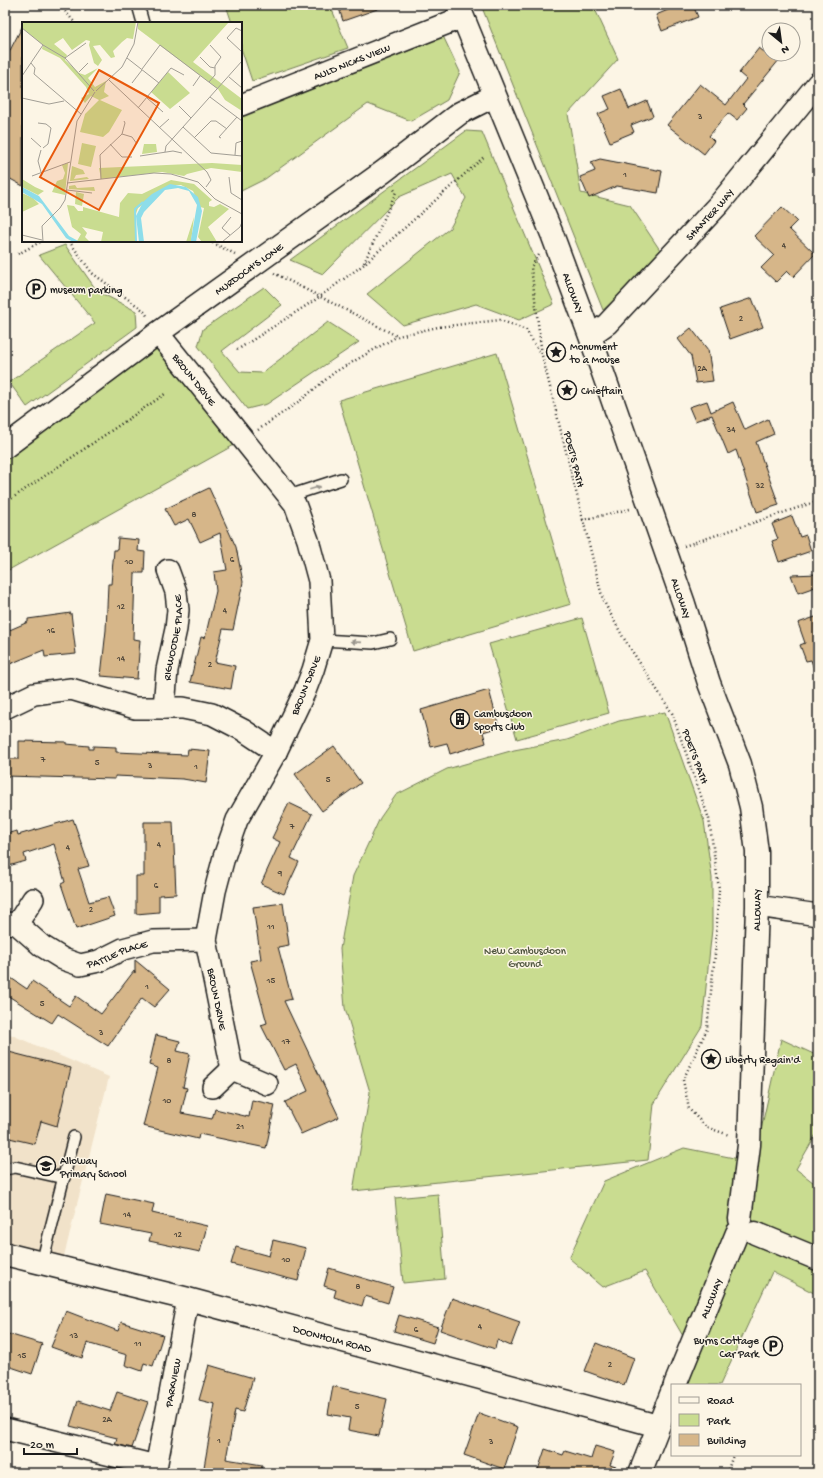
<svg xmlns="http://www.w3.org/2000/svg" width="823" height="1478" font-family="'Gochi Hand',sans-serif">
<rect width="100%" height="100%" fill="#fcf5e5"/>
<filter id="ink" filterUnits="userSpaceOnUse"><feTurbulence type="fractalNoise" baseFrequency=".025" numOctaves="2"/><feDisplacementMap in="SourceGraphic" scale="8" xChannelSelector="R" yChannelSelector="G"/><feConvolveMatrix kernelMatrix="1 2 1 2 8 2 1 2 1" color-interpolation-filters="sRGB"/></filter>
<g filter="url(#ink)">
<path fill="#f1e2c9" d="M5,1032L109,1077L61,1268L5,1254Z"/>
<path fill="#c9dc90" stroke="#727c56" d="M226,5H330L348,48L252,81L241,48V23H232Z
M481,5H593L618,59L568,114L581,193L630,205L664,256L603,310Z
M443,36L460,72L447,100L411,121L368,104L265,179L241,191V116Z
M466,131L482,132L554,304L519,320L476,304L403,325L367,294L450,228L466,198L452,174L399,197L323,274L290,260Z
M65,245L97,291L136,311L137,327L27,407L9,382L95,323L39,255Z
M264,287L282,305L222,351L240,372L262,373L328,322L359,342L267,404L247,409L198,346L203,329Z
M158,333L245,439L5,572V447Z
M497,353L571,604L413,651L339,400Z
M582,618L609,713L517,739L489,644Z
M665,712L704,821L712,878V929L702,1026L654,1104L648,1160L353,1191L370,1092L345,1008L340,949L353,876L380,818L396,795L447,769L514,750L567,740L619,721Z
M781,1039L818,1056V1131L796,1169L818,1186V1295L772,1272L720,1385H688L690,1348L645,1271L603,1287L569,1258L604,1181L684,1148L754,1162Z
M438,1194L445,1279L403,1283L395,1198Z"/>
<path fill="#d6b689" stroke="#1c1c1c" d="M338,5H383V7L343,21Z
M680,5H693L698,17L662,31L656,15Z
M23,25V186L5,176V60Z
M759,48L767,54H784L743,104L747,108L737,120L728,113L709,136L714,141L704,154L667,125L700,84L726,105L746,79L739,73Z
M621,89L629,109L647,101L653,116L631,125L634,132L610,142L598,114L610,109L604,96Z
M600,159L662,171L658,193L617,186L589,198L580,177L595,171L591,162Z
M782,207L797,221L789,229L815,254L793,277L787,271L776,282L761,268L774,255L754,236Z
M752,298L763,327L730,339L720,309Z
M691,328L708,350L713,381L696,383L691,356L678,339Z
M707,401L711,412L733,402L745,430L768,419L774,434L756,442L779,505L757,512L736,450L728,454L712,415L695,421L689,407Z
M209,488L236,547L243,582L233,630L223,629L215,662L235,666L231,689L190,682L201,637L205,638L216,591L214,572L227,570L220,533L200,542L189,519L174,526L165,509Z
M792,516L800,537L806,535L811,551L779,562L772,541L778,539L772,524Z
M118,538L139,540L138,551L145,552L144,573H135L133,639L140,640L137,679L101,676L106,630L108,584H111L114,550H117Z
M818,574V586L798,593L791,575Z
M71,613L76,654L45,657L44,650L5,666V632L28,622V619Z
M818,616V674L816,675L811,660L806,661L800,645L805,643L798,623Z
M489,690L499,727L483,732L486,743L450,754L447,743L431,747L421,710Z
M19,741L66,742V744L89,746V749H93V746L116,747V752L187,755L188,749L210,751L206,783L183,779L115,776V779L5,776V759H19Z
M334,746L361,783L322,811L295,774Z
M289,803L312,814L291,858L299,862L284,894L261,884L280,842L272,838Z
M73,819L89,866L78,869L89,902L108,897L115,916L76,929L61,884L65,882L54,844L24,854L26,861L5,867V834L17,831L18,835Z
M144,822H173L176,894L159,895V912L136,914V876H144Z
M283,903L289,945L278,947L292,999L284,1001L339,1117L301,1134L285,1102L308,1091L296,1064L284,1070L261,1025L267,1023L250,961L261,959L253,907Z
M135,960L170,989L154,1007L142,998L108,1046L58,1014L52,1023L5,994V974L27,989L32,981L69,1006L76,996L101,1014L134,971L135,973Z
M156,1035L180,1041L177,1051L190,1054L183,1087L187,1088L181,1113L212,1119L215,1109L249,1117L252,1100L275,1105L266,1148L199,1134L198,1139L143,1126L158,1068L149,1065Z
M5,1051L71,1068L57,1126L41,1121L35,1144L5,1137Z
M106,1194L154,1204L152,1213L207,1226L200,1252L149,1241L151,1234L100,1224Z
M273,1240L306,1248L298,1281L231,1264L236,1247L269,1256Z
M329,1268L393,1287L388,1303L365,1296L362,1306L334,1297L336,1290L324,1286Z
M452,1298L520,1322L511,1346L497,1340L495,1349L440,1330Z
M66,1311L118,1331L121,1322L163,1335L153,1366L144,1363L142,1371L125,1365L127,1355L87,1343L82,1358L51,1347Z
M399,1315L438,1327L433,1343L394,1331Z
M5,1333L42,1344L32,1374L5,1365Z
M596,1343L634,1358L624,1385L585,1371Z
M209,1365L253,1378L243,1412L235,1410L226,1459L262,1465L261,1473H203L215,1404L199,1400Z
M333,1386L387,1399L379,1436L348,1430L350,1418L328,1414Z
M117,1392L148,1402L132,1448L115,1444L117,1438L70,1426L78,1401L110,1411Z
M479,1413L518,1427L504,1469L464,1455Z
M595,1446L615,1452L610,1465L625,1470V1473H537L545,1449L563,1455L565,1451L591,1459Z
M109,1467L124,1470L123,1473H107Z"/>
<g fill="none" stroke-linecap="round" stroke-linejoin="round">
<defs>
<path id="lane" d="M138,5L143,23
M289,496L341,479
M322,640L373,643L390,639
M5,1169L15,1167L64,1178
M42,1263L74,1137"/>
<g id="street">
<path id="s1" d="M241,105L463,17"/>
<path id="s2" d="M158,333L295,504L308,540L319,581L322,640L313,670L305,691L276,752L237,820L224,857L215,891L206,940L232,1069L267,1084"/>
<path id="s3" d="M590,336L607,324L720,203L818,83"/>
<path d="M5,708L34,694L71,689L135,708H183L212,714L243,730L276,752"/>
<path id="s4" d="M164,708L167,670L176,629L178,610L176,592L168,570"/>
<path d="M757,906L818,915"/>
<path id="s5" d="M5,923L17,924L42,946L63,959L80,965L99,961L123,949L153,941L206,940"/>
<path d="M17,924L33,899"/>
<path d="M213,1087L232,1069"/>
<path d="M5,1429L156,1466"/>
<path id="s6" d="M155,1473L188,1299"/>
</g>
<g id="secondary">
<path id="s7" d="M458,5L552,234L590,336L684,604L709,683L740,764L751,807L757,852V906L749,1145L740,1219"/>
<path id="s8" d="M5,447L158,333L383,172L460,113L494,96"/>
<path d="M755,1233L818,1259"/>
<path id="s9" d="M5,1254L188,1299L658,1426"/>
<path id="s10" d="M675,1385L737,1233"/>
<path d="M640,1473L672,1392"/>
</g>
</defs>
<use href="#lane" stroke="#1c1c1c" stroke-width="14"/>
<use href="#street" stroke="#1c1c1c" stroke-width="24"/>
<use href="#secondary" stroke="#1c1c1c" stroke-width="25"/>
<path stroke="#1c1c1c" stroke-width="2.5" stroke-dasharray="1 3" stroke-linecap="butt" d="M60,5L75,23
M69,241L92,273L143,310L148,317
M209,241L235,254
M18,254L42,241
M539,255L531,267L542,355L603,600L623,637L672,713L709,819L719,889L715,954L707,1029L683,1080L689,1109L706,1127L729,1135
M364,263L396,192L393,188
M274,273L303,288
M352,313L397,336
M237,350L315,300L363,265L485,156
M258,430L301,400L335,372L398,336L438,327L500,320L526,330L540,353
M5,503L165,394
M582,520L630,509
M684,546L818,501
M727,1473L733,1455"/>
<use href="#lane" stroke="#fcf5e5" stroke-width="11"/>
<use href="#street" stroke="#fcf5e5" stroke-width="21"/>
<use href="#secondary" stroke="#fcf5e5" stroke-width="22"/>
<path stroke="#1c1c1c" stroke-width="2.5" stroke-dasharray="1 3" stroke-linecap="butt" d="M303,288L352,313"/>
</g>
<defs><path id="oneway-solid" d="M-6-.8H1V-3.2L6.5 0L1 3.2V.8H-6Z"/></defs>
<g fill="#97938b">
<use href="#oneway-solid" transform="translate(315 488) rotate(-18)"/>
<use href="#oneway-solid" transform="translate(356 642) rotate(-176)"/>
</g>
</g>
<defs>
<symbol id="parking-ring" viewBox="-11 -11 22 22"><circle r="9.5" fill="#fcf5e5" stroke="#1c1c1c" stroke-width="1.5"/><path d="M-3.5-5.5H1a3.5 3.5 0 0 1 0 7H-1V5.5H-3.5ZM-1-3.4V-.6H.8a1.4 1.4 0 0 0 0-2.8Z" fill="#1c1c1c"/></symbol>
<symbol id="sight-ring" viewBox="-11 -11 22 22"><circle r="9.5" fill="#fcf5e5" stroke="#1c1c1c" stroke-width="1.5"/><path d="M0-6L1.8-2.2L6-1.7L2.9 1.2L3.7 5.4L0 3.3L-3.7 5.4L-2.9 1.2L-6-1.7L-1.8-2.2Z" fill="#1c1c1c"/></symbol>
<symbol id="building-ring" viewBox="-11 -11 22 22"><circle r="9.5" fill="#fcf5e5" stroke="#1c1c1c" stroke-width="1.5"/><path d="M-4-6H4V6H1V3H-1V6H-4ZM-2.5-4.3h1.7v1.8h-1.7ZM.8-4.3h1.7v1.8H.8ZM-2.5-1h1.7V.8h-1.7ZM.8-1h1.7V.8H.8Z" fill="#1c1c1c"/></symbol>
<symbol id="school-ring" viewBox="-11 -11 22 22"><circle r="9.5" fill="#fcf5e5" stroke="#1c1c1c" stroke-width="1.5"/><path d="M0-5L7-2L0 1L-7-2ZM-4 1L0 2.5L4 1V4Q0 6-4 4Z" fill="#1c1c1c"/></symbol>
</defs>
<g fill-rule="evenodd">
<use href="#parking-ring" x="25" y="278" width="22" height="22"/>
<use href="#sight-ring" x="545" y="341" width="22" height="22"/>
<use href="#sight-ring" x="556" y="379" width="22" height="22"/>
<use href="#building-ring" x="449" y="708" width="22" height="22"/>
<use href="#sight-ring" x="700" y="1048" width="22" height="22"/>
<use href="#school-ring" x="35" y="1155" width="22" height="22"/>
<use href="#parking-ring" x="762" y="1335" width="22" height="22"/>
</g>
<g text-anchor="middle" stroke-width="3" stroke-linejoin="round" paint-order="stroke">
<g font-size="9" fill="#4a4237">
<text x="700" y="119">3</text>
<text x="625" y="177">1</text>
<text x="784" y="248">4</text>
<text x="741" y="321">2</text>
<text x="702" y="371">2A</text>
<text x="731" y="432">34</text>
<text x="760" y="488">32</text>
<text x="194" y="517">8</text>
<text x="232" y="562">6</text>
<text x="129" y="564">10</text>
<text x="121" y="609">12</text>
<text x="225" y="613">4</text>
<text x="51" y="633">16</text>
<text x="121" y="661">14</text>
<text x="210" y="667">2</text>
<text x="43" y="762">7</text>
<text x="97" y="765">5</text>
<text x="150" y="768">3</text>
<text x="196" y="769">1</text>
<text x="328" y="782">5</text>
<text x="292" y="829">7</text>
<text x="159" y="847">4</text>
<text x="68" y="850">4</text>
<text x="280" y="876">9</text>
<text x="156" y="888">6</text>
<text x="91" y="912">2</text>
<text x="271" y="929">11</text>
<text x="271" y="983">15</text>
<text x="147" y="989">1</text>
<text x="42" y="1006">5</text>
<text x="101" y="1035">3</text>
<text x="286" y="1044">17</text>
<text x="169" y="1063">8</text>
<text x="167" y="1103">10</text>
<text x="240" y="1129">21</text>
<text x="127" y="1217">14</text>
<text x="178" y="1237">12</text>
<text x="286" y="1262">10</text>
<text x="358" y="1289">8</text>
<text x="480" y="1329">4</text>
<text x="416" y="1332">6</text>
<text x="74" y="1338">13</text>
<text x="138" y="1346">11</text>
<text x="22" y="1358">15</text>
<text x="610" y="1367">2</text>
<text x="357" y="1409">5</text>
<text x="107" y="1422">2A</text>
<text x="219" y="1443">1</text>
<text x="491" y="1444">3</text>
</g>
<g font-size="11" fill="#1c1c1c" stroke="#fcf5e5">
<text dy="4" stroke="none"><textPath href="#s1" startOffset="119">AULD NICKS VIEW</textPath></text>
<text dy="4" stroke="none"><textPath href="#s3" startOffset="171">SHANTER WAY</textPath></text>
<text dy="4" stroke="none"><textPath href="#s8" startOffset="302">MURDOCH'S LONE</textPath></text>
<text dy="4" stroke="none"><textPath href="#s7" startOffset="310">ALLOWAY</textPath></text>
<text dy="4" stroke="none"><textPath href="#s2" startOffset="59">BROUN DRIVE</textPath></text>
<text transform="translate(575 459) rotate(76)" y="4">POET'S PATH</text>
<text dy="4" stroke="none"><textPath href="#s7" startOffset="634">ALLOWAY</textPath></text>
<text dy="4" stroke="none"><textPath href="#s4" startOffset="71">RIGWOODIE PLACE</textPath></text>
<text transform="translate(305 685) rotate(-68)" y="4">BROUN DRIVE</text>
<text transform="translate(696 756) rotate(70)" y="4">POET'S PATH</text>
<text transform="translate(756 910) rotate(-89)" y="4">ALLOWAY</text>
<text dy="4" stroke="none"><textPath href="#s5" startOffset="127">PATTLE PLACE</textPath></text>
<text dy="4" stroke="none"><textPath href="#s2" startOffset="743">BROUN DRIVE</textPath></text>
<text dy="4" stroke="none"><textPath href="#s10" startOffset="94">ALLOWAY</textPath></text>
<text dy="4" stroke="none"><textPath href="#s9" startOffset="338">DOONHOLM ROAD</textPath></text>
<text dy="4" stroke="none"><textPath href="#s6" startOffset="92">PARKVIEW</textPath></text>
</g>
<g font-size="11" fill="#1c1c1c" stroke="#fcf5e5" text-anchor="start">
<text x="50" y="293">museum parking</text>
<text x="570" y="350">Monument<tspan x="570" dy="13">to a Mouse</tspan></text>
<text x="581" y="394">Chieftain</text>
<text x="474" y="717">Cambusdoon<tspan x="474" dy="13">Sports Club</tspan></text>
<text x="725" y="1063">Liberty Regain'd</text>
<text x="60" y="1164">Alloway<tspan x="60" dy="13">Primary School</tspan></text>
<text x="759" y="1344" text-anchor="end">Burns Cottage<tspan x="759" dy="13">Car Park</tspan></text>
</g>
<g font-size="11" fill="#50563f" stroke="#fcf5e5">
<text x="525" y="954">New Cambusdoon<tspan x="525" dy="13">Ground</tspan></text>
</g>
</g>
<g transform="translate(22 22)">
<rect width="220" height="220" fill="#fcf5e5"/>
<path d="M0,0H114L111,17L105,16L100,20L91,29L93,35L89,36L78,23L71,24L80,38L76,44L72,41L67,23L68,19L64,18L50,28L41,16L32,22L45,33L43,38L57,51L63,53L76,46L66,56L73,65L84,59L82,70L87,74L78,78L100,88L87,110L81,115L58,110L63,92L77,78L69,74L63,81L59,76L67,72L64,65L38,36L20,27L21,23L0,6ZM116,0H207L171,40L220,77V89L203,78L196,67L116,7ZM146,50L168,71L148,87L129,70ZM60,121L74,124L69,145L56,142ZM122,122H134L135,130L120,132ZM46,141L43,173L30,170L35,159L41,157L43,151L40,143ZM190,141L220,143V150L189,146L165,152L162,154L140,150L79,157L77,146ZM50,144L61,148L63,152L54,153L52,157L65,155L67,157L48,159ZM0,157L13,165L22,169L16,173L0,165ZM149,158L172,162L190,178L187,180V184L192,185L198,182L207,187L186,205L195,220H180L176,215L182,186L178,185L171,169L159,163H148L116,186L113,194L114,220H79L81,210L60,205L65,211L63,215L68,220L55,219L59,212L50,205L45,183L52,184L56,189H61V185L97,195L98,181L106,171L120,172ZM53,163L55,166L72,165L73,169L47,167V164ZM54,170L62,172L60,184L53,182ZM0,171L11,176L17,182L0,190ZM172,195L169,220H164L165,217Z" fill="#c9dc90"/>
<path d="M148,162L164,165L176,175L180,189L174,220H169V217L175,183L167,169L156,166L143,168L122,190L119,196L122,220H117L114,194L121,180L130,172ZM0,165L17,174L47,214L58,220H51L44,216L20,182L0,170Z" fill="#8dddea"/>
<path fill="none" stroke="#8dddea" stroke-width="2" d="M114,220L113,187L121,180"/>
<path fill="none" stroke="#a29e95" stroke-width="1" d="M0,6L21,23L43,36L72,69M220,9L214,6L205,16L220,30M178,35L188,45L193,46M43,36L64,21M105,36L137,61M9,41L13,46L12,52M120,47L138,23L196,67M57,50L66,41M12,52L59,92M0,54L21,23M207,55L220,66M87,58L185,150L189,158L184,165M187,60L193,53V44L199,35L188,23M110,61L120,48M171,64L178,54M74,69L100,45L112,22L116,0M188,75L220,99M0,76L27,82L42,79M125,76L141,90M157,84L169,96M116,86L149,46L162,53M16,101L24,102L29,106L26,122L21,126M161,105L189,131L220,134M137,106L147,97M100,112L110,115L115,122M9,116L19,125M172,116L189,99H194L205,107M199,116L197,115L215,95M88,122L100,135H110M143,130L144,124L220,39M213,133L214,121L220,119M118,134L151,129L160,131M19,150L16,139L19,128M10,154L48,140M207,155L209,171L220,178M79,157L78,133L100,112L103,101L102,99M45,161L132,151L149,152L176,160L193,177L220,192M45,168L70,171M0,213L20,218M208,213L200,206L209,195M21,220L20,204L38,186L43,178L55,99L73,70M200,220L218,205L220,200"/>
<path fill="#e8590c" fill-opacity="0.15" stroke="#e8590c" stroke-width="2" d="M77,48L137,81L77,188L18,155Z"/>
<rect width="220" height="220" fill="none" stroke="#1c1c1c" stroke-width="2"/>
</g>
<rect width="823" height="1478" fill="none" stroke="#fcf5e5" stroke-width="20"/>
<rect x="10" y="10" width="803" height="1458" fill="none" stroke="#1c1c1c" stroke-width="1.5" filter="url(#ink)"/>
<rect x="671" y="1384" width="130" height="72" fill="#fcf5e5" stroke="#a29e95"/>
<rect x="679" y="1397" width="20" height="6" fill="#fcf5e5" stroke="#a29e95"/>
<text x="707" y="1404" font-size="12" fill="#1c1c1c">Road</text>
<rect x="679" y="1414" width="20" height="12" fill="#c9dc90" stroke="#a29e95"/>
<text x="707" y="1424" font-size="12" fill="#1c1c1c">Park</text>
<rect x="679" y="1434" width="20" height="12" fill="#d6b689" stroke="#a29e95"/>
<text x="707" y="1444" font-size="12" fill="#1c1c1c">Building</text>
<g transform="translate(781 42) rotate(151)"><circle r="19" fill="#fcf5e5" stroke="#a29e95"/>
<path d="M0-3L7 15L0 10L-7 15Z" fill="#1c1c1c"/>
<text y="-6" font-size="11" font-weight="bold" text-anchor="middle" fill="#1c1c1c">N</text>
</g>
<path d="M24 1448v6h53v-6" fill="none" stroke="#1c1c1c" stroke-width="2"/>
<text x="30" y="1448" font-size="12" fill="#1c1c1c" stroke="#fcf5e5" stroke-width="3" paint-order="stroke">20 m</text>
</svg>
